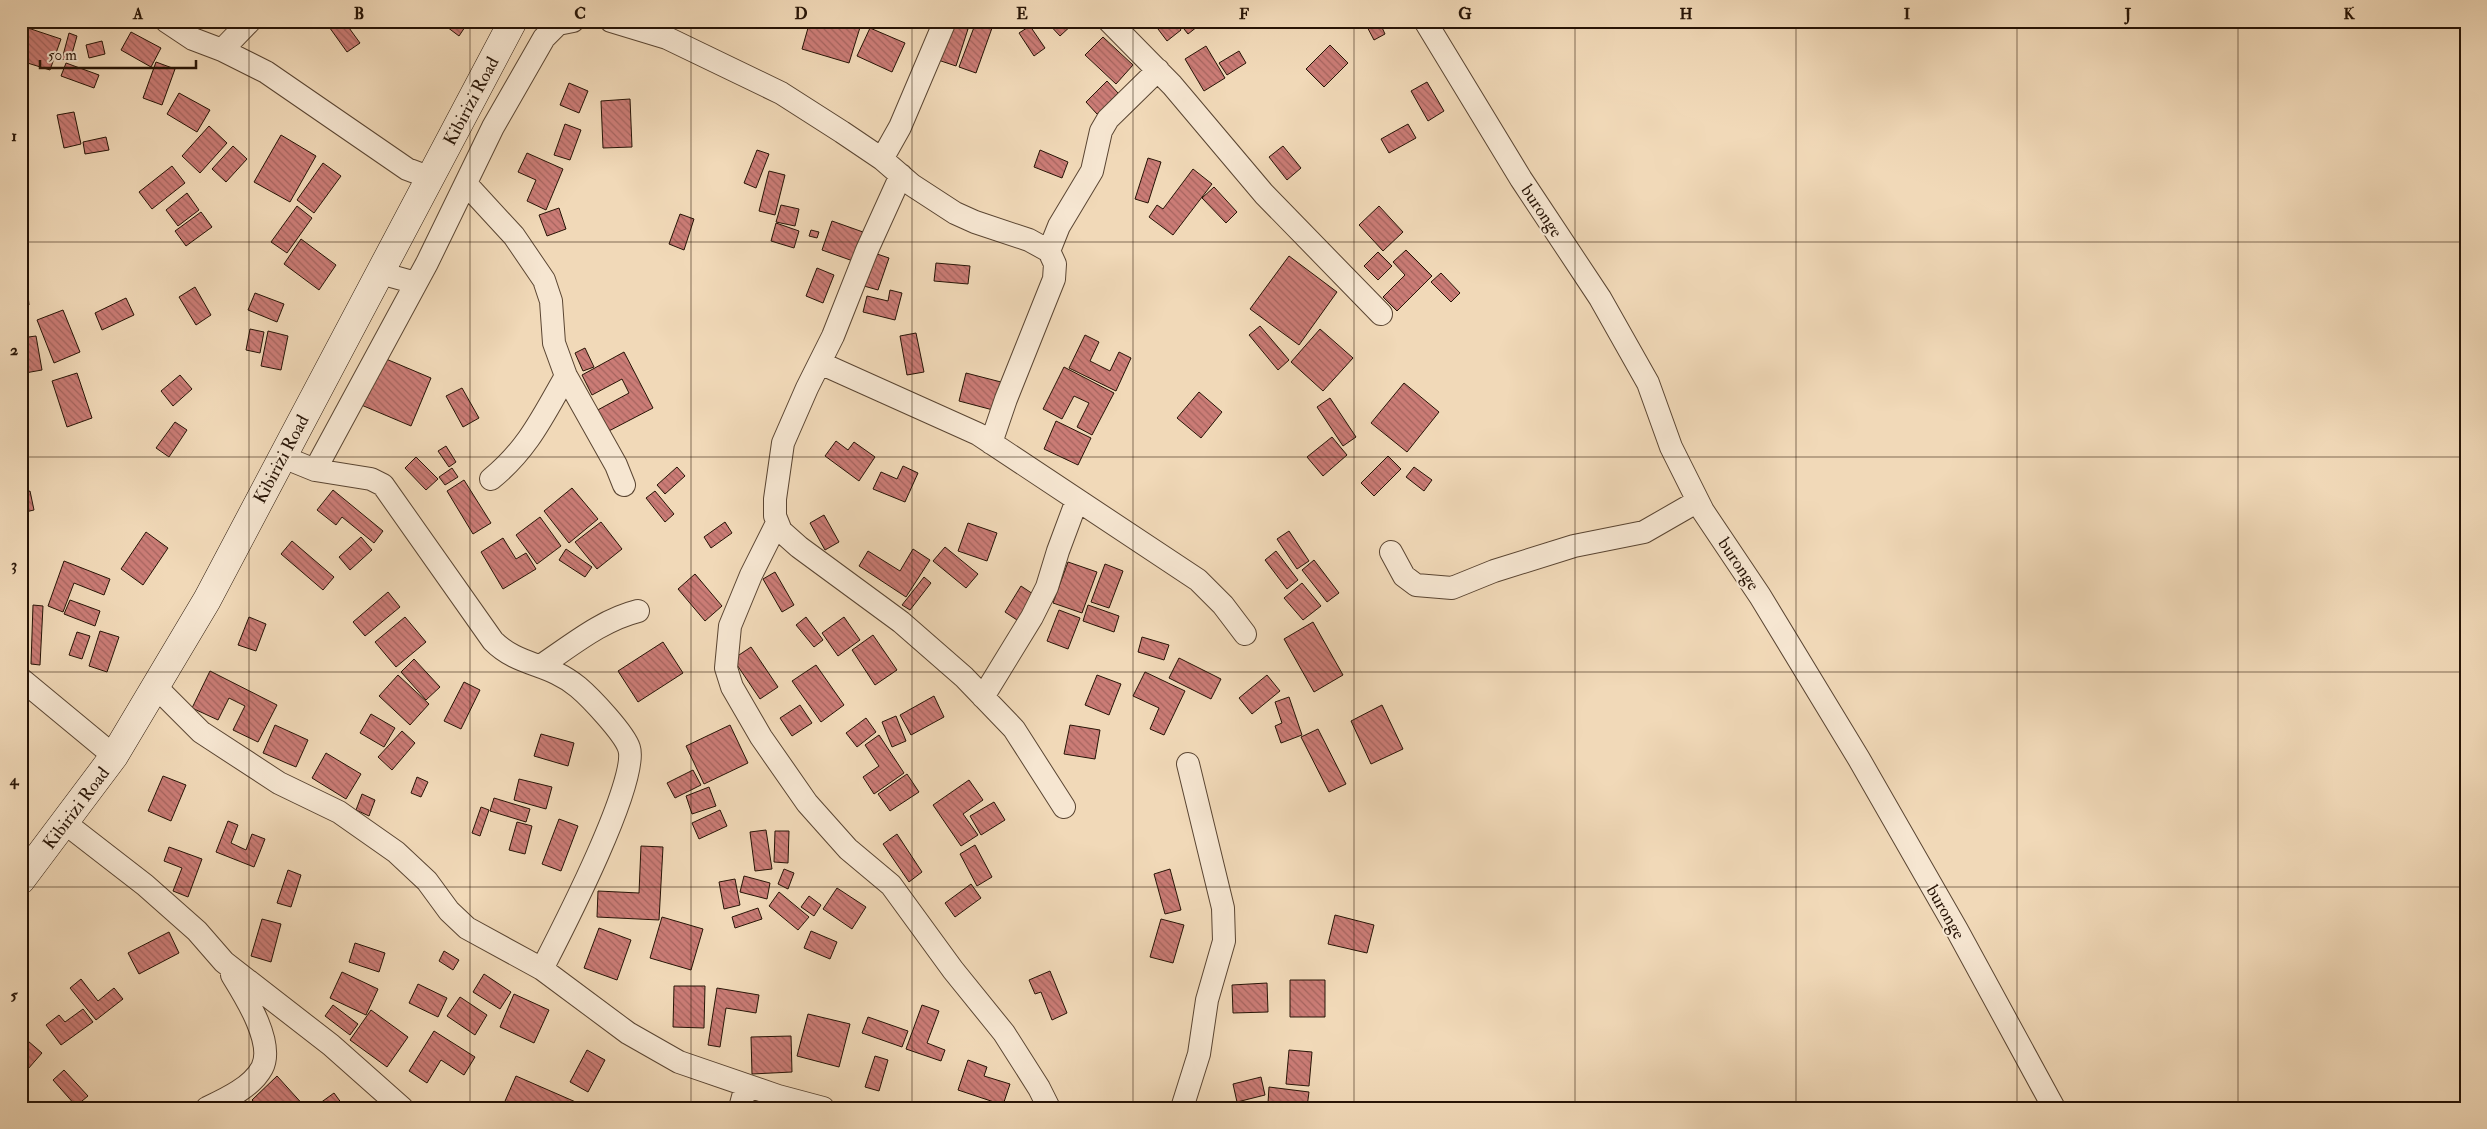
<svg xmlns="http://www.w3.org/2000/svg" width="2487" height="1129" font-family="'IM FELL Double Pica',serif">
<defs>
<pattern id="building-back-hatch" width="6" height="6" patternUnits="userSpaceOnUse" patternTransform="scale(1.25)"><rect width="6" height="6" fill="#cb7c76"/><path d="M-1 5l2 2M0 0l6 6M5-1l2 2" fill="none" stroke="#a5645f"/></pattern>
</defs>
<rect width="100%" height="100%" fill="#f1d9b8"/>
<filter id="stains"><feTurbulence type="fractalNoise" baseFrequency=".004" numOctaves="4"/><feColorMatrix values="0 0 0 0 .2 0 0 0 0 .09 0 0 0 0 .02 0 0 0 .5 -.17"/></filter>
<radialGradient id="worn" r=".72"><stop offset=".6" stop-color="#630" stop-opacity="0"/><stop offset="1" stop-color="#630" stop-opacity=".3"/></radialGradient>
<path fill="url(#building-back-hatch)" stroke="#271406" d="M330,21H344L360,43L347,52L327,24Z
M445,21H469L459,36L443,24Z
M810,21H862L849,63L802,49Z
M1046,21H1071L1074,23L1060,36Z
M1152,21H1175L1181,30L1167,41Z
M1184,21H1201L1202,23L1188,34L1180,24Z
M1364,21H1379L1385,34L1374,40Z
M976,22L992,28L976,73L959,67Z
M950,23L968,29L956,66L938,60Z
M1030,26L1045,48L1034,56L1019,33Z
M25,27L61,39L50,70L21,61V37Z
M870,28L905,43L892,72L857,56Z
M131,32L161,48L151,67L121,50Z
M69,33L77,36L70,61L62,59Z
M1103,37L1133,65L1116,84L1085,55Z
M102,41L105,54L89,58L86,45Z
M1330,45L1348,63L1324,87L1306,69Z
M1206,46L1225,78L1204,91L1185,59Z
M1239,51L1246,63L1227,75L1219,63Z
M156,62L175,69L162,105L143,98Z
M66,63L99,75L94,88L61,76Z
M1107,81L1118,93L1097,114L1086,102Z
M1427,82L1444,111L1428,121L1411,91Z
M569,83L588,91L579,113L560,105Z
M179,93L210,110L197,132L167,114Z
M630,99L632,147L603,148L601,101Z
M74,112L81,144L64,148L57,115Z
M565,124L581,130L570,160L554,155Z
M1408,124L1416,138L1389,153L1381,139Z
M209,126L227,143L200,173L182,156Z
M281,135L316,156L290,202L254,182Z
M106,137L109,150L85,154L83,142Z
M233,146L247,159L226,182L212,169Z
M1283,146L1301,168L1287,180L1269,157Z
M757,150L769,154L756,188L744,183Z
M1040,150L1068,162L1062,178L1034,167Z
M527,153L563,169L546,210L527,201L536,180L518,172Z
M1148,158L1161,162L1148,203L1135,199Z
M323,163L341,176L314,213L297,200Z
M172,166L185,183L152,209L139,192Z
M1193,169L1212,184L1173,235L1149,217L1157,205L1163,209Z
M769,171L785,175L775,215L759,211Z
M1214,187L1237,212L1226,223L1202,198Z
M187,193L199,210L178,226L166,210Z
M781,205L799,209L795,226L776,222Z
M297,206L312,218L287,253L271,242Z
M1379,206L1403,232L1383,251L1359,225Z
M559,208L566,229L547,236L539,215Z
M201,212L212,227L186,246L175,231Z
M680,214L694,219L684,250L669,244Z
M832,221L863,232L853,261L822,250Z
M776,223L799,231L794,248L771,241Z
M811,230L819,232L817,238L809,236Z
M301,239L336,265L319,290L284,264Z
M1406,250L1432,276L1397,311L1383,297L1405,275L1393,262Z
M1378,252L1392,266L1378,280L1364,266Z
M874,253L889,258L878,290L864,286Z
M21,255H24L29,305H21Z
M1289,256L1337,292L1299,345L1250,309Z
M936,263L970,266L968,284L934,281Z
M817,268L834,275L823,303L806,296Z
M1441,273L1460,293L1451,302L1431,282Z
M195,287L211,315L196,325L179,297Z
M890,290L902,293L895,320L863,312L867,296L888,301Z
M255,293L284,304L277,322L248,310Z
M126,298L134,315L102,330L95,313Z
M63,310L80,352L54,363L37,320Z
M1260,326L1289,360L1278,370L1249,335Z
M250,329L264,332L260,353L246,350Z
M1320,329L1353,358L1323,391L1291,362Z
M268,331L288,336L281,370L261,366Z
M916,333L924,372L907,375L900,336Z
M1085,335L1099,342L1090,361L1110,371L1119,352L1131,358L1116,391L1069,368Z
M36,336L42,370L25,373L21,338Z
M585,348L594,367L583,371L575,353Z
M624,352L653,408L605,433L594,412L629,393L622,379L592,395L582,375Z
M379,356L431,378L411,426L359,404Z
M1064,367L1114,393L1092,435L1077,427L1089,403L1074,396L1062,419L1043,409Z
M77,373L92,418L67,427L52,381Z
M966,373L1001,382L993,410L959,401Z
M180,375L192,389L173,406L161,391Z
M1404,383L1439,412L1407,452L1371,423Z
M462,388L479,418L463,427L446,396Z
M1199,392L1222,412L1201,438L1177,418Z
M1330,398L1356,437L1343,446L1317,407Z
M1056,421L1091,438L1078,465L1044,449Z
M175,422L187,430L169,457L156,448Z
M1332,437L1347,455L1323,476L1307,457Z
M836,441L848,450L854,442L875,457L859,481L825,456Z
M446,446L456,462L449,467L438,451Z
M1388,456L1401,469L1374,496L1361,483Z
M416,457L438,479L426,490L405,468Z
M903,466L918,473L905,502L873,489L881,472L897,479Z
M677,467L685,476L665,494L657,485Z
M1414,467L1432,480L1424,491L1406,477Z
M452,468L458,477L445,485L439,477Z
M464,480L491,523L473,534L447,491Z
M572,488L598,519L569,543L544,511Z
M333,490L383,531L374,543L342,517L336,525L317,510Z
M30,491L34,510L21,513V493Z
M655,491L674,514L665,522L646,498Z
M824,515L839,542L825,550L810,523Z
M540,517L561,546L537,564L516,535Z
M601,522L622,549L597,569L575,542Z
M725,522L732,533L711,548L704,537Z
M968,523L997,533L987,561L958,551Z
M1289,531L1309,561L1297,569L1277,539Z
M146,532L168,548L143,585L121,569Z
M361,537L372,550L350,570L339,557Z
M503,538L516,559L526,553L536,569L503,589L481,552Z
M292,541L334,577L323,590L281,554Z
M945,547L978,574L966,588L933,561Z
M566,549L592,567L585,577L559,560Z
M913,549L930,560L906,597L859,566L868,551L900,571Z
M1276,551L1298,580L1287,589L1265,560Z
M1314,560L1339,593L1327,602L1302,570Z
M64,561L110,579L104,595L74,583L63,612L48,606Z
M1068,562L1097,572L1082,613L1053,603Z
M1105,564L1123,571L1109,608L1091,602Z
M775,572L794,605L782,612L763,579Z
M695,574L722,606L705,621L678,589Z
M924,577L931,583L910,610L902,605Z
M1302,583L1321,606L1303,620L1284,598Z
M1021,586L1036,596L1020,622L1005,612Z
M388,592L400,607L365,636L353,622Z
M70,600L100,611L95,626L64,614Z
M33,605L43,606L40,665L31,664Z
M1088,605L1119,616L1114,632L1083,621Z
M21,610H25V629L21,630Z
M1059,610L1080,618L1068,649L1047,641Z
M249,617L266,624L256,651L238,645Z
M405,617L426,642L396,667L375,642Z
M806,617L823,640L814,647L796,625Z
M844,617L860,640L838,656L822,633Z
M1313,622L1343,675L1314,692L1284,639Z
M100,631L119,637L107,672L89,666Z
M77,632L90,636L82,659L69,655Z
M873,635L897,670L875,685L852,650Z
M1142,637L1169,645L1164,660L1138,652Z
M663,642L683,673L638,702L618,671Z
M751,647L778,687L760,699L733,659Z
M1179,658L1221,679L1211,699L1169,678Z
M414,659L440,687L426,700L401,672Z
M816,665L844,705L821,722L792,681Z
M210,671L277,705L258,742L233,730L245,706L229,698L218,720L192,708Z
M1145,672L1185,691L1164,735L1150,729L1159,708L1133,696Z
M398,675L429,704L410,725L379,696Z
M1097,675L1121,684L1109,715L1085,705Z
M1267,675L1280,691L1252,714L1239,698Z
M464,682L480,690L461,729L444,721Z
M934,696L944,717L911,735L900,715Z
M1289,697L1302,735L1281,743L1275,726L1282,723L1275,702Z
M800,705L812,723L792,736L780,718Z
M1382,705L1403,749L1371,764L1351,721Z
M371,714L395,728L384,747L360,733Z
M896,716L906,741L892,747L882,722Z
M866,718L876,732L857,747L846,733Z
M275,725L308,740L296,767L263,753Z
M730,725L748,763L704,784L686,746Z
M1070,725L1100,730L1095,759L1064,754Z
M1318,729L1346,784L1329,792L1301,737Z
M402,731L415,743L392,770L378,757Z
M541,734L574,743L568,766L534,756Z
M879,735L904,773L874,794L863,777L879,766L865,745Z
M326,753L361,774L346,799L312,778Z
M693,770L701,785L675,798L667,783Z
M907,774L919,792L890,811L878,794Z
M163,776L186,785L171,821L148,811Z
M417,777L428,782L421,797L411,793Z
M519,779L552,787L546,809L514,800Z
M969,780L983,800L963,814L978,835L961,846L933,805Z
M709,787L716,806L692,814L686,796Z
M362,794L375,800L369,816L356,810Z
M494,798L530,809L526,822L490,811Z
M994,802L1005,820L981,835L970,816Z
M481,807L489,810L480,836L472,833Z
M720,810L727,826L699,839L692,823Z
M559,819L578,826L561,871L542,864Z
M228,821L238,825L231,843L246,850L252,834L265,839L254,867L216,852Z
M517,822L532,826L525,854L509,850Z
M766,830L772,869L755,871L750,832Z
M775,831H789L788,863L774,862Z
M897,834L922,872L909,882L883,844Z
M975,845L992,877L977,886L960,854Z
M641,846L663,847L659,920L597,917L598,891L639,893Z
M169,847L202,859L188,897L173,891L182,868L164,861Z
M784,869L794,873L788,889L778,884Z
M1170,869L1181,910L1165,914L1154,874Z
M288,870L301,875L291,907L277,903Z
M744,876L770,883L767,899L740,892Z
M735,879L740,905L724,909L719,882Z
M971,884L981,898L955,917L945,903Z
M837,888L866,907L852,929L823,909Z
M779,892L809,917L798,930L769,906Z
M809,896L821,905L814,916L801,907Z
M758,908L762,919L735,928L732,917Z
M1335,915L1374,925L1367,953L1328,944Z
M662,917L703,929L691,970L650,958Z
M262,919L281,924L271,962L251,956Z
M1161,919L1184,925L1173,963L1150,957Z
M599,928L631,940L617,980L584,968Z
M811,931L837,942L830,959L804,948Z
M169,932L179,953L139,974L128,953Z
M355,943L385,953L379,972L349,962Z
M444,951L459,960L453,970L439,961Z
M1050,971L1067,1013L1052,1020L1041,992L1035,994L1029,980Z
M342,972L378,989L366,1015L330,998Z
M484,974L511,992L500,1009L473,992Z
M81,979L98,1001L114,988L123,999L96,1020L70,988Z
M1290,980H1325V1017H1290Z
M1267,983L1268,1012L1233,1013L1232,985Z
M418,984L447,998L438,1017L409,1003Z
M674,986H705L704,1028L673,1027Z
M717,988L759,995L756,1013L726,1008L720,1047L708,1045Z
M514,994L549,1010L534,1043L500,1027Z
M460,997L487,1015L475,1035L447,1016Z
M333,1005L358,1024L350,1035L325,1016Z
M922,1005L939,1011L927,1043L945,1050L941,1061L906,1049Z
M83,1009L93,1022L61,1045L46,1025L59,1015L65,1022Z
M371,1010L408,1037L387,1067L350,1040Z
M808,1014L850,1024L839,1067L797,1056Z
M868,1017L908,1031L902,1047L862,1033Z
M434,1031L475,1057L464,1075L441,1060L427,1083L409,1071Z
M21,1035L42,1053L21,1077Z
M791,1036L792,1072L752,1074L751,1037Z
M587,1050L605,1060L588,1092L570,1082Z
M1289,1050L1312,1052L1309,1086L1286,1084Z
M875,1056L888,1060L879,1091L865,1087Z
M968,1060L987,1067L984,1076L1010,1084L1003,1105L958,1090Z
M64,1070L88,1096L76,1106L53,1080Z
M277,1076L306,1108H259L252,1100Z
M516,1076L578,1103L576,1108H502Z
M1261,1077L1265,1095L1237,1102L1233,1084Z
M1269,1087L1309,1092L1307,1107L1268,1103Z
M334,1093L345,1108H317L316,1106Z
M704,1103L720,1108H702Z"/>
<g fill="none" stroke-linecap="round" stroke-linejoin="round">
<defs>
<path id="street" d="M166,21L193,39L222,50L250,21
M611,21L667,38L781,93L842,132L882,159L912,185L955,213L975,222L1029,240L1049,251L1055,264L1054,279L1006,399L991,443
M1109,21L1172,85L1264,194L1381,314
M1425,21L1521,179L1600,298L1648,383L1671,447L1703,511L1760,596L1859,759L1957,930L2054,1108
M222,50L266,72L407,169L431,178
M882,159L900,127L945,21
M901,175L867,250L833,336L807,388L783,443L775,499V516L781,531L799,547L901,622L964,677L1014,729L1064,807
M467,185L514,236L544,280L551,301L554,343L566,376L616,465L624,485
M1049,251L1059,226L1092,171L1101,131L1108,119L1158,70
M380,273L416,283
M820,363L978,434L1198,580L1223,605L1245,634
M283,457L315,470L371,479L383,485L493,641C519,667 548,662 578,687C591,698 624,733 629,748C640,780 560,934 542,969
M315,470L427,263L493,127L544,38L558,24L573,21
M491,479C528,449 543,416 566,376
M777,523L751,575L730,626L726,668L732,687L761,737L807,803L848,849L891,885L953,970L1004,1033L1039,1088L1049,1108
M1391,552L1404,576L1416,585L1452,588L1494,571L1574,546L1644,532L1698,501
M542,665C572,645 602,620 638,611
M21,679L114,756
M155,686L201,732L279,783L339,812L396,852L427,881L449,911L467,928L542,969L628,1033L679,1062L778,1096L823,1108
M983,697L1032,617L1047,587L1058,551L1077,500
M65,823L145,885L197,931L224,962L331,1045L402,1108
M207,1108C226,1099 252,1087 262,1068C275,1043 245,996 232,975
M740,1108L746,1086
M1182,1108L1199,1054L1207,1000L1224,941L1223,908L1188,764"/>
<path id="secondary" d="M21,880L114,756L207,600L513,21"/>
</defs>
<use href="#street" stroke="#5a4532" stroke-width="24"/>
<use href="#secondary" stroke="#271406" stroke-width="29"/>
<use href="#street" stroke="#f6e6d1" stroke-width="22"/>
<use href="#secondary" stroke="#f6e6d1" stroke-width="28"/>
</g>
<path fill="none" stroke="#271406" stroke-width="1" stroke-opacity="0.55" d="M249,21V1108M470,21V1108M691,21V1108M912,21V1108M1133,21V1108M1354,21V1108M1575,21V1108M1796,21V1108M2017,21V1108M2238,21V1108M21,242H2466M21,457H2466M21,672H2466M21,887H2466"/>
<g text-anchor="middle" stroke-width="4" stroke-linejoin="round" paint-order="stroke">
<g font-size="18" fill="#271406" stroke="#f6e6d1">
<text transform="translate(471 101) rotate(-62)" y="6">Kibirizi Road</text>
<text transform="translate(1542 211) rotate(56)" y="6">buronge</text>
<text transform="translate(281 459) rotate(-62)" y="6">Kibirizi Road</text>
<text transform="translate(1739 564) rotate(56)" y="6">buronge</text>
<text transform="translate(76 808) rotate(-53)" y="6">Kibirizi Road</text>
<text transform="translate(1946 912) rotate(60)" y="6">buronge</text>
</g>
</g>
<rect width="2487" height="1129" fill="none" stroke="#f1d9b8" stroke-width="55"/>
<path d="M40 60v8h156v-8" fill="none" stroke="#271406" stroke-width="2.5"/>
<text x="48" y="60" font-size="15" fill="#271406" stroke="#f6e6d1" stroke-width="4" paint-order="stroke">50 m</text>
<rect x="28" y="28" width="2432" height="1074" fill="none" stroke="#271406" stroke-width="2"/>
<g font-size="16" text-anchor="middle" font-weight="bold" fill="#271406">
<text x="138" y="19">A</text>
<text x="359" y="19">B</text>
<text x="580" y="19">C</text>
<text x="801" y="19">D</text>
<text x="1022" y="19">E</text>
<text x="1244" y="19">F</text>
<text x="1465" y="19">G</text>
<text x="1686" y="19">H</text>
<text x="1907" y="19">I</text>
<text x="2128" y="19">J</text>
<text x="2349" y="19">K</text>
<text x="14" y="141">1</text>
<text x="14" y="355">2</text>
<text x="14" y="570">3</text>
<text x="14" y="785">4</text>
<text x="14" y="1000">5</text>
</g>
<rect width="100%" height="100%" filter="url(#stains)"/>
<rect width="100%" height="100%" fill="url(#worn)"/>
</svg>
